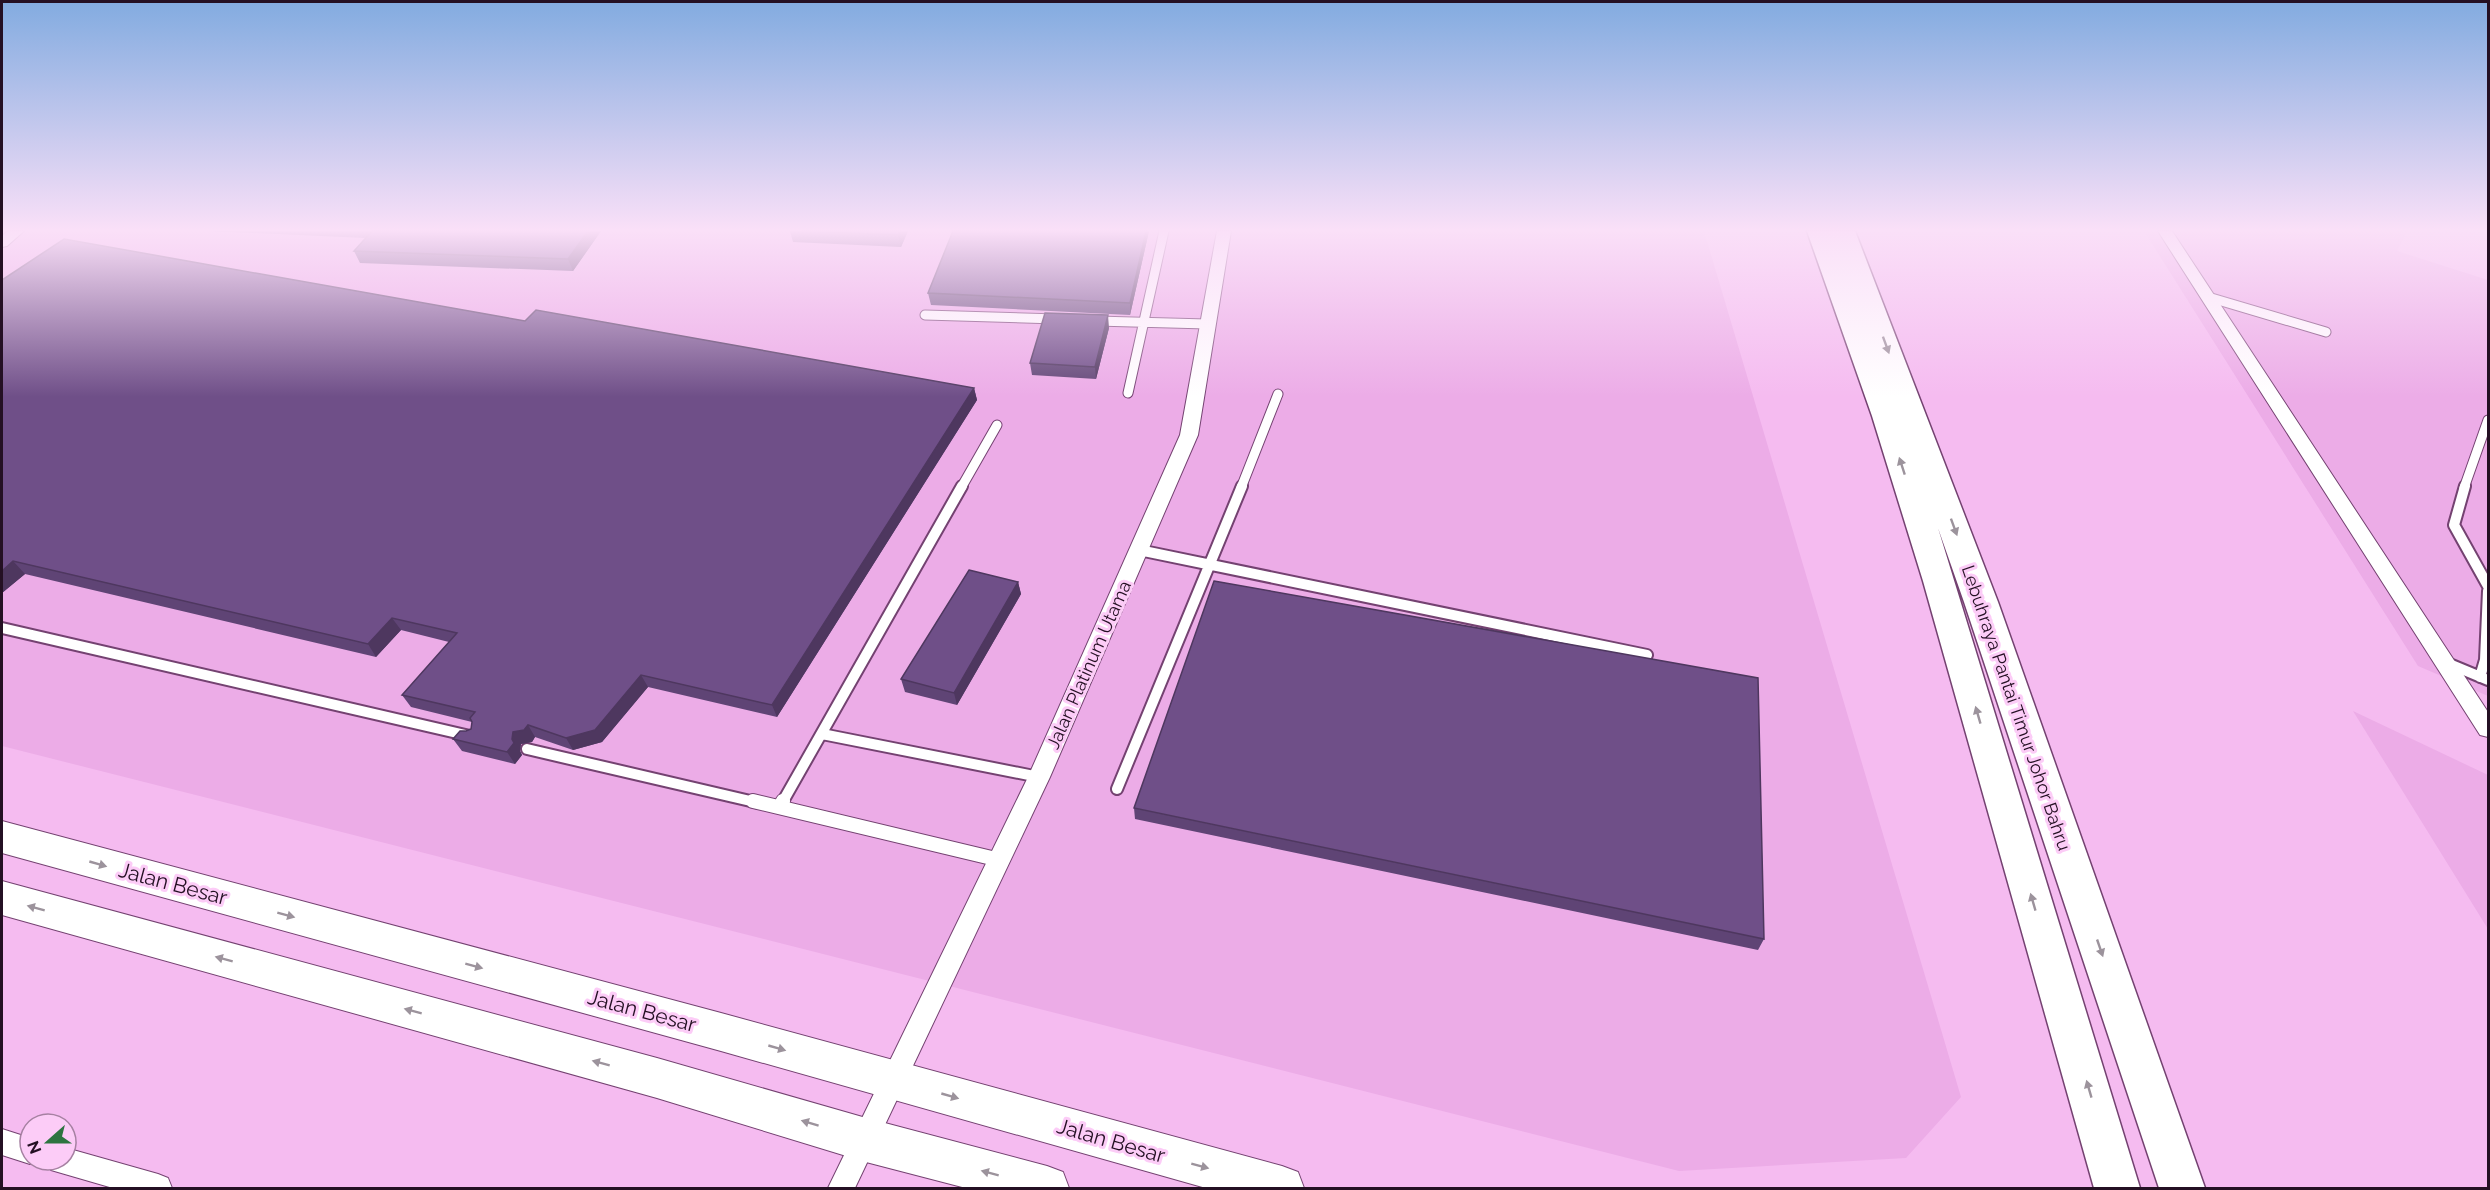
<svg xmlns="http://www.w3.org/2000/svg" width="2490" height="1190" font-family="Raleway,sans-serif">
<rect width="100%" height="100%" fill="#f5bbf0"/>
<path fill="#ecace7" d="M2,231H1704L1961,1097L1906,1158L1679,1171L2,746Z
M2144,231H2407L2397,251L2488,280V696L2418,666Z
M2353,711L2488,775V929Z"/>
<g fill="none" stroke-linecap="round" stroke-linejoin="round">
<defs>
<path id="lane-far2" d="M2208,297L2326,332
M925,315L1057,319
M1096,321L1207,324
M1128,393L1164,231
M961,488L997,425
M1241,488L1278,394
M2464,488L2488,420"/>
<path id="lane-far1" d="M2465,486L2454,525L2488,586
M1139,550L1647,655
M2,628L470,736
M2447,663L2488,680
M2480,677L2485,660L2488,591
M822,734L1039,777
M527,749L759,803
M1117,789L1242,486
M782,803L962,486"/>
<path id="lane" d="M753,801L1000,860
M780,807L783,801"/>
<path id="street" d="M8,231H24L7,246L2,247V236Z
M1217,231H1231L1198,435L1050,777L855,1188H828L1028,777L1180,435Z
M2158,231H2172L2488,712V737L2480,735Z
M2,1129L30,1138V1160L40,1161L30,1164L2,1155Z
M66,1148L158,1174L168,1178L172,1188H113L51,1170L48,1160H66Z"/>
<path id="primary" d="M2,821L721,1013L1282,1166L1298,1172L1304,1188H1206L721,1051L2,853Z
M2,881L657,1058L866,1118L1047,1166L1063,1172L1069,1188H966L866,1162L657,1098L2,915Z"/>
<path id="highway" d="M1807,231H1855L1998,602L2205,1188H2159L1964,602L1938,528L2140,1188H2094L1923,581L1872,416Z"/>
</defs>
<use href="#lane-far2" stroke="#744271" stroke-width="11"/>
<use href="#lane-far1" stroke="#744271" stroke-width="14"/>
<use href="#lane" stroke="#744271" stroke-width="16"/>
<use href="#street" stroke="#744271" stroke-width="2"/>
<use href="#primary" stroke="#744271" stroke-width="2"/>
<use href="#highway" stroke="#744271" stroke-width="3"/>
<use href="#lane-far2" stroke="#fff" stroke-width="9"/>
<use href="#lane-far1" stroke="#fff" stroke-width="10"/>
<use href="#lane" stroke="#fff" stroke-width="14"/>
<use href="#street" fill="#fff" fill-rule="evenodd"/>
<use href="#primary" fill="#fff" fill-rule="evenodd"/>
<use href="#highway" fill="#fff" fill-rule="evenodd"/>
</g>
<path fill="#5f4475" d="M208,231H601L573,271L360,263L354,251L366,238Z
M790,231H908L901,247L793,242Z
M1149,231L1130,315L931,305L928,293Z
M2,280L525,321L974,388L977,400L777,717L648,687L602,742L573,750L535,737L532,742L521,744L520,751L522,755L515,764L462,751L453,739L471,729L472,722L411,707L402,695L449,642L401,630L376,657L25,574L2,593Z
M1109,328L1096,379L1032,375L1030,363Z
M1018,582L1021,594L957,705L905,692L901,679Z
M1134,808L1764,939L1758,950L1135,819Z"/>
<path fill="#4e375f" d="M588,231H601L573,271L568,259Z
M900,231H908L901,247L898,235Z
M1146,231H1149L1130,315V303Z
M1108,315L1109,328L1096,379L1095,367Z
M974,388L977,400L777,717L772,705Z
M13,561L25,574L2,593V571Z
M1018,582L1021,594L957,705L954,693Z
M392,618L401,630L376,657L368,644Z
M641,675L648,687L602,742L573,750L566,738Z
M528,725L535,737L532,742L521,744L520,751L522,755L515,764L507,752L513,732Z"/>
<path fill="#6f4f88" stroke="#4e375f" stroke-width="1.5" d="M372,231H588L568,259L354,251Z
M802,231H900L898,235Z
M953,231H1146L1130,303L928,293Z
M64,239L525,321L536,310L974,388L772,705L641,675L595,730L566,738L528,725L524,730L513,732L512,739L514,743L507,752L453,739L460,731H466L471,729L472,722L470,718L475,712L402,695L457,633L392,618L368,644L13,561L2,571V280Z
M1045,313L1108,315L1095,367L1030,363Z
M969,570L1018,582L954,693L901,679Z
M1214,581L1758,678L1764,939L1134,808Z"/>
<defs><path id="oneway-solid" d="M-6-.8H1V-3.2L6.5 0L1 3.2V.8H-6Z" transform="scale(1.5)"/></defs>
<g fill="#9c939c">
<use href="#oneway-solid" transform="translate(1886 345) rotate(70)"/>
<use href="#oneway-solid" transform="translate(1902 466) rotate(-108)"/>
<use href="#oneway-solid" transform="translate(1954 527) rotate(70)"/>
<use href="#oneway-solid" transform="translate(1978 715) rotate(-106)"/>
<use href="#oneway-solid" transform="translate(98 864) rotate(16)"/>
<use href="#oneway-solid" transform="translate(2033 902) rotate(-106)"/>
<use href="#oneway-solid" transform="translate(36 908) rotate(-165)"/>
<use href="#oneway-solid" transform="translate(286 915) rotate(15)"/>
<use href="#oneway-solid" transform="translate(2100 948) rotate(71)"/>
<use href="#oneway-solid" transform="translate(224 959) rotate(-165)"/>
<use href="#oneway-solid" transform="translate(474 966) rotate(15)"/>
<use href="#oneway-solid" transform="translate(413 1011) rotate(-165)"/>
<use href="#oneway-solid" transform="translate(777 1048) rotate(16)"/>
<use href="#oneway-solid" transform="translate(601 1063) rotate(-165)"/>
<use href="#oneway-solid" transform="translate(2089 1089) rotate(-106)"/>
<use href="#oneway-solid" transform="translate(950 1096) rotate(16)"/>
<use href="#oneway-solid" transform="translate(810 1123) rotate(-163)"/>
<use href="#oneway-solid" transform="translate(1200 1166) rotate(15)"/>
<use href="#oneway-solid" transform="translate(990 1173) rotate(-165)"/>
</g>
<linearGradient id="sky" x2="0" y2="1"><stop stop-color="#82abe0"/><stop offset="0.58" stop-color="#fae0f8"/><stop offset="1" stop-color="#fae0f8" stop-opacity="0"/></linearGradient>
<rect width="2490" height="397" fill="url(#sky)"/>
<g text-anchor="middle" stroke-width="6" stroke-linejoin="round" paint-order="stroke">
<g font-size="18" fill="#241023" stroke="#fcccf7">
<text transform="translate(1089 665) rotate(-66)" y="6">Jalan Platinum Utama</text>
<text transform="translate(2016 708) rotate(71)" y="6">Lebuhraya Pantai Timur Johor Bahru</text>
</g>
<g font-size="21" fill="#241023" stroke="#fcccf7">
<text transform="translate(173 884) rotate(15)" y="7">Jalan Besar</text>
<text transform="translate(642 1011) rotate(15)" y="7">Jalan Besar</text>
<text transform="translate(1111 1141) rotate(16)" y="7">Jalan Besar</text>
</g>
</g>
<rect width="2490" height="1190" fill="none" stroke="#241023" stroke-width="6"/>
<g transform="translate(48 1142) rotate(249)"><circle r="28" fill="#fcccf7" stroke="#a681a2" stroke-width="1.5"/>
<path d="M0-4.5L10 22L0 15L-10 22Z" fill="#2d7440"/>
<text y="-9" font-size="16" font-weight="bold" text-anchor="middle" fill="#241023">N</text>
</g>
</svg>
